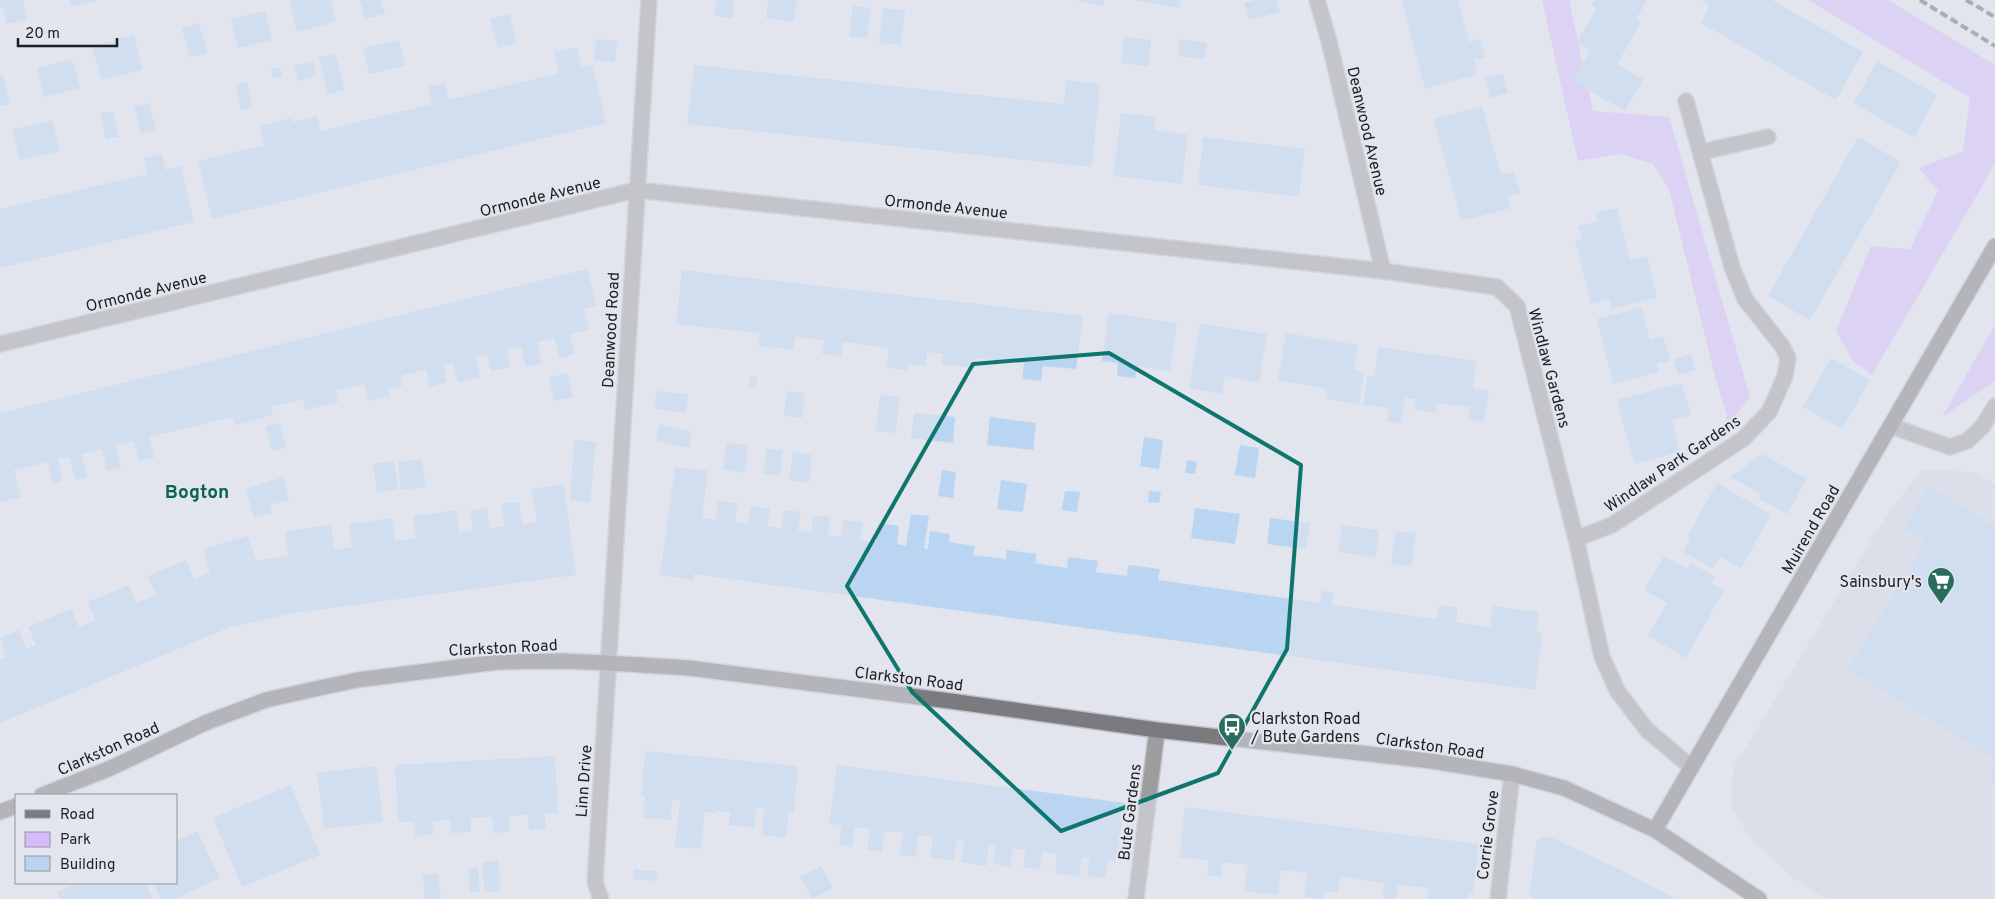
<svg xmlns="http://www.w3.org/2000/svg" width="1995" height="899" font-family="Overpass,sans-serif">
<rect width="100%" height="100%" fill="#e2e5ed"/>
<path fill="#d2d8e7" d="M1922,469L1974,472L1995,484V899H1826L1792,878L1749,837L1731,807L1733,768L1886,516Z"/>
<path fill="#d5bbfc" d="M1542,0H1569L1593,111L1669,117L1750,397L1717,440L1727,416L1714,372L1669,190L1653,164L1620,154L1578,161Z
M1808,0H1888L1995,65V164L1872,375L1853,361L1836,331L1871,246L1910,249L1938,191L1919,168L1963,151L1970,98Z
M1995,325V381L1942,417Z"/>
<path fill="#bad5f1" d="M0,0H23L27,19L7,24L2,6L0,7Z
M70,0H96V1L72,7Z
M295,0H331L336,22L297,32L289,1Z
M360,0H381L385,14L365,19Z
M717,0H734L732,18L715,16Z
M768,0H797L794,22L766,18Z
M1075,0H1104L1103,6Z
M1134,0H1180L1179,8Z
M1255,0H1277L1280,12L1249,20L1244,3Z
M1402,0H1458L1469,42L1480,39L1485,57L1474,60L1478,74L1425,89Z
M1594,0H1647L1636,19L1641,22L1617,64L1643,79L1625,111L1573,81L1590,50L1577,42L1597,8L1591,5Z
M1701,0H1772L1863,52L1836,100L1701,23L1710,5Z
M853,6L871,8L867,38L849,37Z
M883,8L905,10L901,45L879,43Z
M265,11L272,40L238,48L231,19Z
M510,14L517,43L498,48L490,19Z
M199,23L207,53L189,57L182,28Z
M134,35L142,70L101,80L92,46Z
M1124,37L1151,40L1148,66L1121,63Z
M596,39L617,41L615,62L594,60Z
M1180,39L1207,43L1205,59L1178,56Z
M399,40L405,66L369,74L363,48Z
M577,47L582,67L592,65L606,123L212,219L198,161L264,145L259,126L292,118L293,122L317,116L320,131L432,104L428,87L444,83L449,100L559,73L554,52Z
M335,53L345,90L328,94L319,58Z
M72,59L80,88L44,97L37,68Z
M313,61L316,76L298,81L294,66Z
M1877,61L1937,95L1914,138L1854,103Z
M694,65L1064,104L1066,80L1100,84L1092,167L687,124Z
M280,67L282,76L273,78L271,69Z
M1503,74L1508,93L1490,98L1485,78Z
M0,75H3L10,104L0,106Z
M247,82L253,107L241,110L236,84Z
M149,103L156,130L141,134L134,106Z
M1482,106L1501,175L1514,172L1520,193L1507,196L1510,208L1461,221L1434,119Z
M113,111L119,137L106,139L100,114Z
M1121,113L1155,117L1154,130L1188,135L1182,184L1113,176Z
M52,120L60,151L20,160L12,130Z
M1203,137L1305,149L1299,197L1198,185Z
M1858,137L1901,162L1810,320L1768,296Z
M162,154L166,170L181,166L194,222L0,268V209L148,174L144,158Z
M1617,208L1630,260L1647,256L1657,297L1612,309L1609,299L1591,304L1575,241L1582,240L1578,226L1598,221L1595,213Z
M587,269L597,306L584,309L589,330L570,334L574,354L560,358L554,338L537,342L542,363L526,367L521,346L507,350L511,367L491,371L487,355L475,357L480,377L458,382L453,363L443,365L447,382L430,387L426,369L400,376L402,386L388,389L390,396L368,401L364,384L336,391L338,402L305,410L304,399L271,407L273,415L235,425L233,417L183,429L149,437L154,458L139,461L134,441L116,445L121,467L107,471L102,449L81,454L87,477L75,480L70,457L58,459L63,481L53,484L48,462L14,470L21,497L0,502V413Z
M682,270L1083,316L1076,369L1043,366L1041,381L1022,379L1024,363L1010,362L976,358L975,368L942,364L943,354L927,352L926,366L908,364L907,370L887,368L889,348L843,342L841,356L822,354L824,340L795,337L793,350L759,346L760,333L676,324Z
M1642,307L1650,340L1663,336L1670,361L1657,364L1659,372L1613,384L1597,319Z
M1109,313L1177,323L1170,371L1137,366L1135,378L1117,376L1118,363L1102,361Z
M1200,323L1267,334L1259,382L1225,376L1222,394L1189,388Z
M1286,333L1358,345L1354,370L1364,372L1359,404L1326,399L1327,389L1278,380Z
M1379,347L1477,361L1473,388L1489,391L1484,422L1468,419L1470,407L1437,403L1436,413L1414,409L1415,399L1405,398L1401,424L1387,422L1389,408L1363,405L1367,376H1374Z
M1691,354L1696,370L1678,375L1674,359Z
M1831,358L1870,380L1842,429L1803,407Z
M568,373L573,397L554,401L549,377Z
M751,376L757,377L756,387L749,386Z
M1682,383L1691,415L1672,420L1680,452L1634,464L1617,400Z
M656,391L688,394L686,413L655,409Z
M787,391L805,393L802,418L784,416Z
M880,395L899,397L896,433L876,431Z
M914,413L955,417L953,443L911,438Z
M990,417L1036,423L1033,450L987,445Z
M280,423L286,448L272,451L266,426Z
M660,424L692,432L689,448L656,441Z
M1144,437L1163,440L1159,469L1140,466Z
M574,440L596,442L590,503L570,500Z
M727,443L748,445L745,473L723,470Z
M1240,445L1259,448L1255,478L1235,475Z
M766,449L782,450L780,476L763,474Z
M793,452L812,455L809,483L789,480Z
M1762,454L1807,479L1787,514L1759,499L1762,494L1730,477Z
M422,459L426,487L401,490L398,462Z
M1187,460L1197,462L1195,474L1185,473Z
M394,461L398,489L377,492L373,464Z
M675,467L708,471L702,518L716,520L718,501L738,503L735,522L748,524L751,506L770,509L767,527H772L781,529L784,510L801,512L798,531L811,532L813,515L830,517L828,535L841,537L843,520L863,523L860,540L876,542L878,523L899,526L897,544L906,546L911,514L929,516L924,548L928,549L930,531L950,534L949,542L975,546L973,555L1006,559L1007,550L1037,554L1035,563L1067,568L1068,557L1098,561L1096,572L1127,576L1128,565L1160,569L1158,580L1320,603L1322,591L1334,592L1332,605L1437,619L1439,605L1458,608L1456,622L1490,627L1493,606L1539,612L1536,632L1542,633L1535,690L694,574L693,580L660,575Z
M942,470L956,472L953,498L938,496Z
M283,477L289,500L270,505L272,513L254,518L246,489Z
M1001,480L1027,484L1023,512L997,509Z
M1717,483L1771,514L1741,568L1720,557L1713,569L1683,552L1690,539L1687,537Z
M564,484L576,575L288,614L228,628L0,723V660L6,657L0,638L19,630L26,649L36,645L28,627L71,609L79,627L95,620L88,602L129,585L136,603L156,595L148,576L186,560L194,579L210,572L203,549L248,536L256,561L288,556L285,531L331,525L334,550L345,548L352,547L349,524L392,518L395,541L416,538L413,516L457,510L459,532L473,531L470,511L487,508L490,529L505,526L501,504L519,502L522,524L537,522L532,489Z
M1929,486L1995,527V759L1848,669L1926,541L1904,528Z
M1065,491L1080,492L1077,512L1062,510Z
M1149,491L1161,492L1159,503L1148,502Z
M1195,508L1240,514L1235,544L1191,538Z
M1270,518L1310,523L1306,549L1267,544Z
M1342,525L1379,530L1376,557L1338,552Z
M1396,531L1416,533L1412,566L1391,564Z
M1664,556L1687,569L1690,562L1715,577L1711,583L1724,590L1686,658L1648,636L1667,603L1644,590Z
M645,751L798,766L794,811H789L786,838L762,835L764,808L756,807L754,828L729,825L730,812L717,811V813L705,812L701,849L675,847L680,800L672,799L671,820L643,818L645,797L641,796Z
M555,756L558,813L545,814L546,829L529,830L528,815L509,816L510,832L493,833L492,817L471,818V832L451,833L450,820L432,821L433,834L415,836L414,822H398L395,765Z
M837,765L1125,803L1116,862L1108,860L1105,878L1087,876L1090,858L1082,857L1079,877L1055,873L1057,854L1043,852L1040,869L1023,867L1026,850L1013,848L1010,867L993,864L996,846L989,845L986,866L961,862L964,842L957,840L954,861L930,858L933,837L918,835L916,857L899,855L903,833L884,831L882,852L867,850L870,829L855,827L852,847L839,845L841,825L829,824Z
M376,766L383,822L324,829L317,773Z
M1995,766V782L1988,778Z
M291,785L320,855L242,887L213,818Z
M1185,807L1479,844L1473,894L1469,893L1468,899H1427L1428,888L1398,885L1396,899H1383L1384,883L1340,877L1338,892L1324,891L1323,899H1321L1304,897L1307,873L1281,870L1278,895L1244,891L1248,865L1223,862L1221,877L1207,875L1209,861L1179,857Z
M197,831L220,878L174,899H161L153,883H176V841Z
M1548,836L1621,870L1676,899H1535L1529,896L1537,840Z
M498,860L501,891L485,892L482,862Z
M821,866L833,888L812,899L800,877Z
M478,868L480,892L470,893L468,869Z
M634,869L658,872L657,881L633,879Z
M438,873L441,899H425L423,875Z
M79,883H146L153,899H60L57,892Z"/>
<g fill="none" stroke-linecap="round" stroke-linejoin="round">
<defs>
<path id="street" d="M1317,0L1329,41L1383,271
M1701,152L1768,137
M0,344L636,190L1383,271L1497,287L1517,306L1576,539L1602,657L1618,692L1647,730L1691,767
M1891,426L1950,447L1967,441L1983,426L1995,406
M1576,539L1612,525L1743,439L1769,412L1785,376L1788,358L1782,346L1745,299L1732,267L1686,101
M601,899L595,882L649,0
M1136,899L1157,730
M1498,899L1512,774"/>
<path id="secondary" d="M42,795L111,768L205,723L266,700L315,689L357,680L498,662L562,661L608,663L689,668L950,701L1157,730L1431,761L1512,774L1564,788L1655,830L1759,899
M0,812L16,806
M1655,830L1995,246"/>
</defs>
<use href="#street" stroke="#bfc1c8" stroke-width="18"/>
<use href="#secondary" stroke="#bfc1c8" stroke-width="18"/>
<use href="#street" stroke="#9d9da0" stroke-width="15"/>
<use href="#secondary" stroke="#7a7a7f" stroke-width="15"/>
<path stroke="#676a6e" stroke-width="4" stroke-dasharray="8 4" stroke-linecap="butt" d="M1920,0L1995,46
M1966,0L1995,17"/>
</g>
<path d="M0 0H1995V899H0ZM1109,353L1301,465L1287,649L1218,773L1061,831L912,692L847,586L973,364Z" fill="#e2e5ed" fill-opacity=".55" fill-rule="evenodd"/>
<path fill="none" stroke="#0f766e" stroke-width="4" stroke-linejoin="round" d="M1109,353L1301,465L1287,649L1218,773L1061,831L912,692L847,586L973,364Z"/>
<defs>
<symbol id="supermarket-pin" viewBox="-11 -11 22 30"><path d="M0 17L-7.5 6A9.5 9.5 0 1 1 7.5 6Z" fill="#2a6d5f" stroke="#e2e5ed"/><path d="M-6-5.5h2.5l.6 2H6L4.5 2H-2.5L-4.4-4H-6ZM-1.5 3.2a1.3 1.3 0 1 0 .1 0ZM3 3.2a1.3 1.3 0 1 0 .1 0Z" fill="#fff"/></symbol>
<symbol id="bus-pin" viewBox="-11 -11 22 30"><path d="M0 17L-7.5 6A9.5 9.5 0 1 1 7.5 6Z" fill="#2a6d5f" stroke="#e2e5ed"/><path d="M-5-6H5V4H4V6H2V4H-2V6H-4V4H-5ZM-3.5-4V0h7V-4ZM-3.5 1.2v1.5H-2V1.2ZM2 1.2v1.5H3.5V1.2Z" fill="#fff"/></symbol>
</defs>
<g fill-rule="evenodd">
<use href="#supermarket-pin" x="1925" y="565" width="32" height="43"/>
<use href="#bus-pin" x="1216" y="711" width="32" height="43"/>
</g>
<g text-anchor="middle" stroke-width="4.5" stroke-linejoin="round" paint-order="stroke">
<g font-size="16" fill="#1d1f21" stroke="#e2e5ed">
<text transform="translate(1368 131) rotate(77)" y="6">Deanwood Avenue</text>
<text transform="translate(540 196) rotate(-14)" y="6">Ormonde Avenue</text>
<text transform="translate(946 206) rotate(6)" y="6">Ormonde Avenue</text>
<text transform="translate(146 291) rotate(-14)" y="6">Ormonde Avenue</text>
<text transform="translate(610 330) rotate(-87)" y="6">Deanwood Road</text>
<text transform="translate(1550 368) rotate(75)" y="6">Windlaw Gardens</text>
<text transform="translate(1672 463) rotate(-34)" y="6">Windlaw Park Gardens</text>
<text transform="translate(1810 529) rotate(-60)" y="6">Muirend Road</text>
<text transform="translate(503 647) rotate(-3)" y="6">Clarkston Road</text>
<text transform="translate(909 678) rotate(7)" y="6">Clarkston Road</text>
<text transform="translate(1430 745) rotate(8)" y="6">Clarkston Road</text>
<text transform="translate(108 748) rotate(-24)" y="6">Clarkston Road</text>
<text transform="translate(583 781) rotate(-86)" y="6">Linn Drive</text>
<text transform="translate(1129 812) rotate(-83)" y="6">Bute Gardens</text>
<text transform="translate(1487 835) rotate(-83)" y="6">Corrie Grove</text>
</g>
<g font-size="16" fill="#1d1f21" stroke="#e2e5ed" text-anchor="end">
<text x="1922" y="587">Sainsbury's</text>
<text x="1251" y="724" text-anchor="start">Clarkston Road<tspan x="1251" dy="18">/ Bute Gardens</tspan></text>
</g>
<g font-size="19" font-weight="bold" fill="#0b6354" stroke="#e2e5ed">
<text x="197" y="498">Bogton</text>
</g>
</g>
<rect x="15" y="794" width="162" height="90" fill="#e2e5ed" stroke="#93969b"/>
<rect x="25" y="810" width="25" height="8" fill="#7a7a7f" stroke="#93969b"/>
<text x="60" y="819" font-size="15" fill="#1d1f21">Road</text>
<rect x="25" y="832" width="25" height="15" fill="#d5bbfc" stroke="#93969b"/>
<text x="60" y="844" font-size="15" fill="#1d1f21">Park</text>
<rect x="25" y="856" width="25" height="15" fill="#bad5f1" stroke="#93969b"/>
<text x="60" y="869" font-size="15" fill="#1d1f21">Building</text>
<path d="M18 38v8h99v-8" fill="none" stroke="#1d1f21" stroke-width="2.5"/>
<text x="25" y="38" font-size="15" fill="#1d1f21" stroke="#e2e5ed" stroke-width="4" paint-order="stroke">20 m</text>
</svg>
